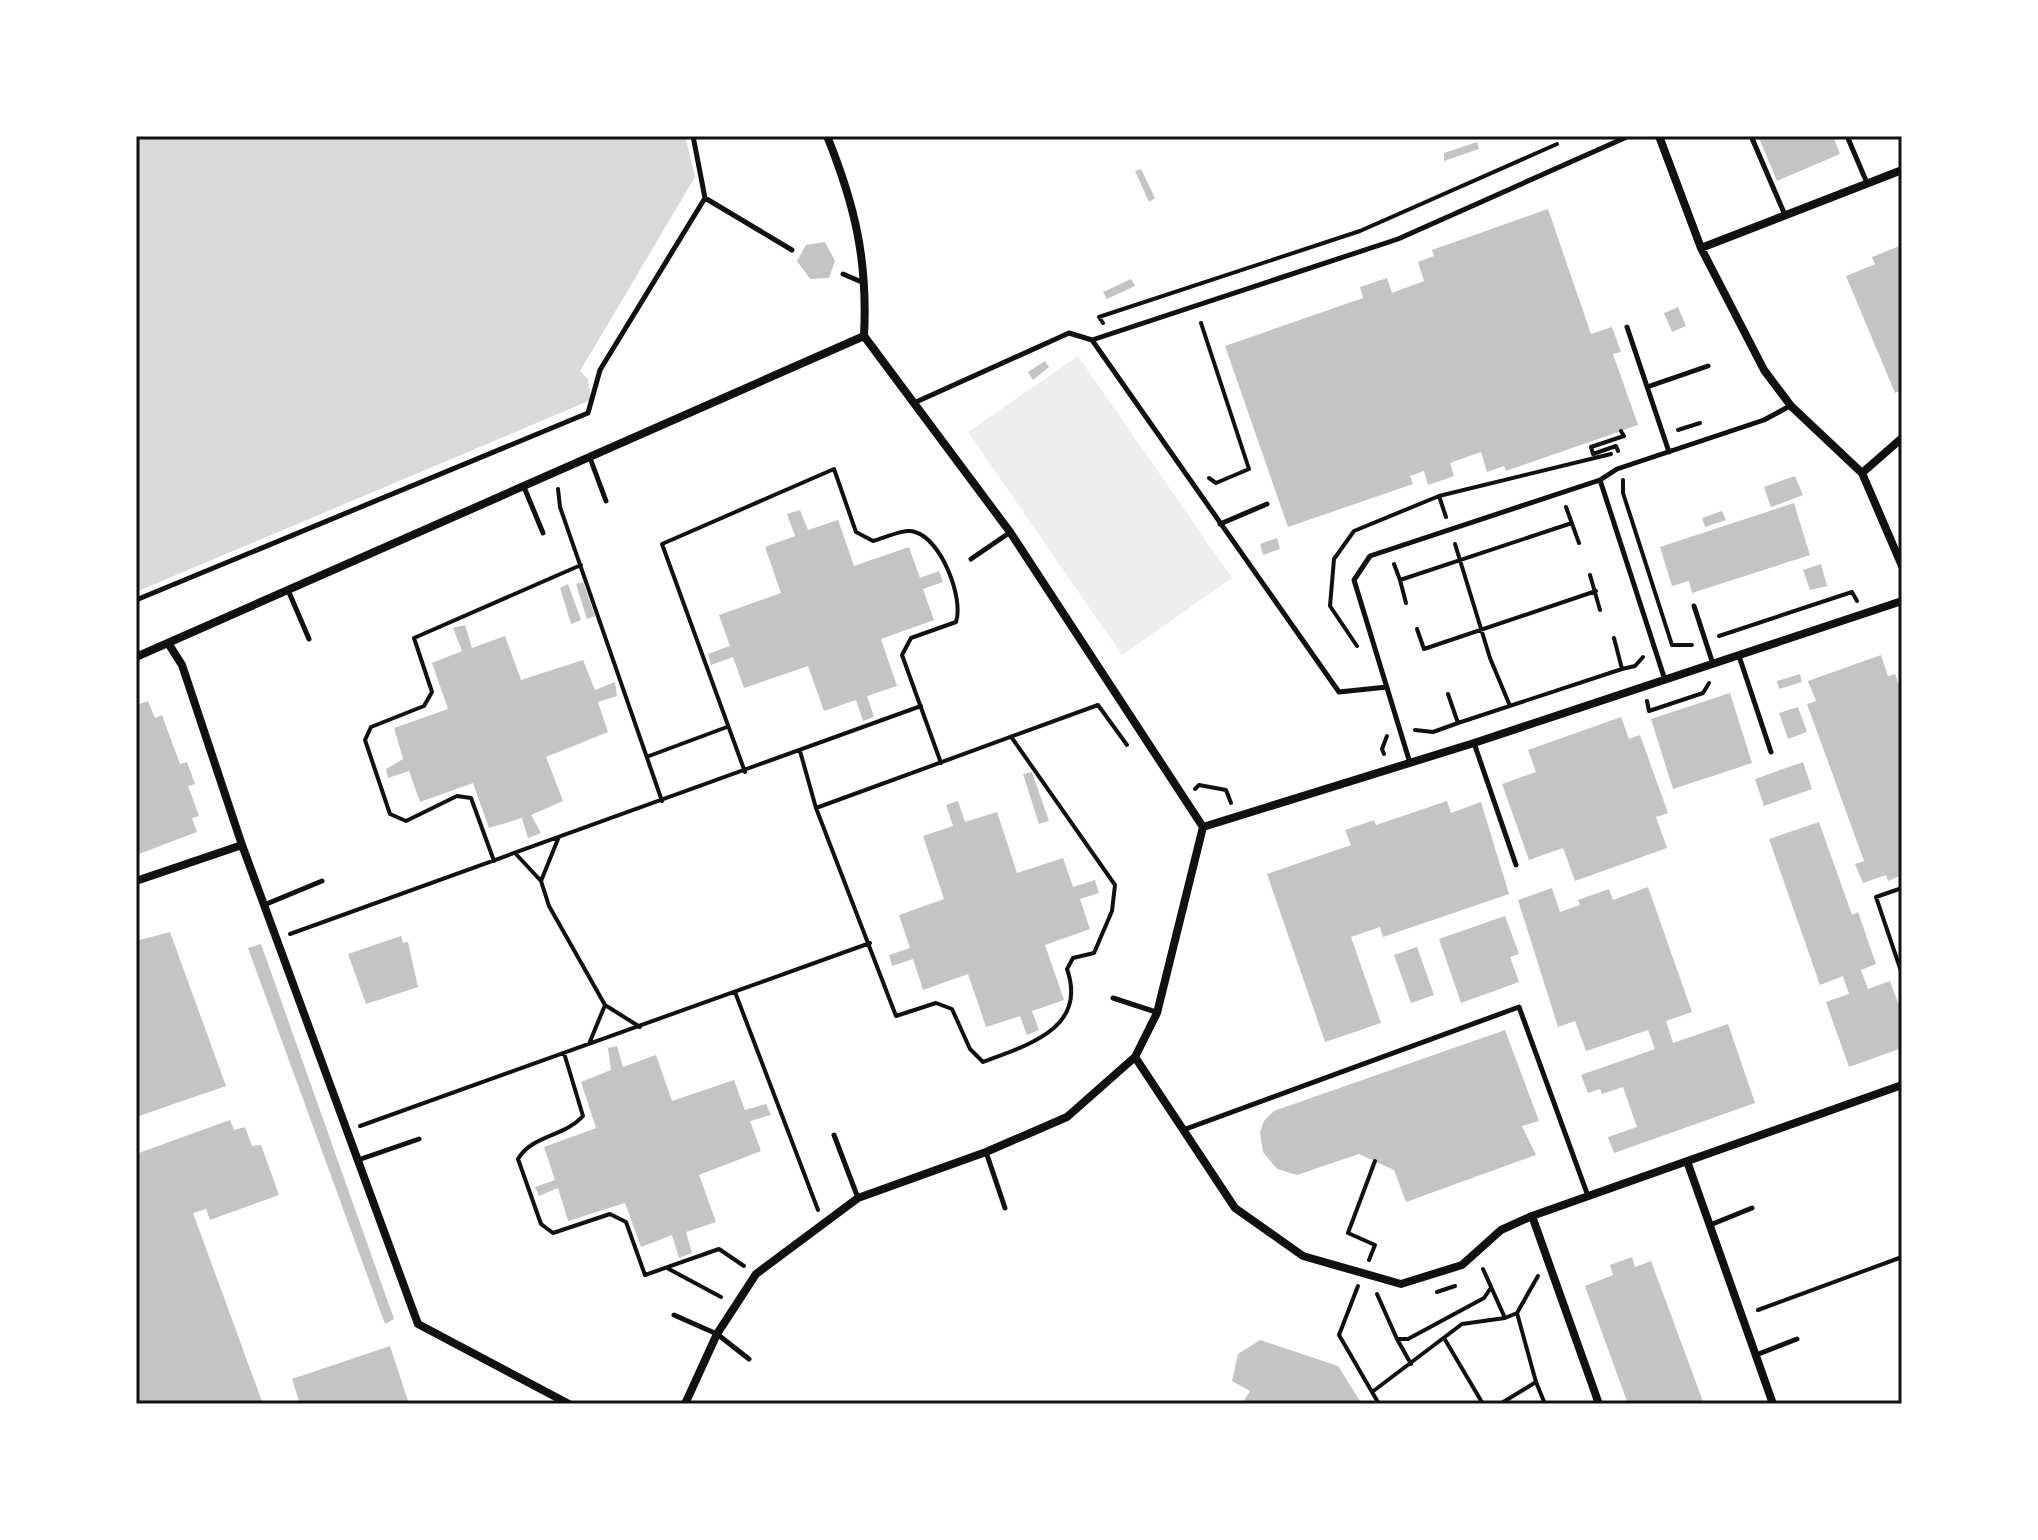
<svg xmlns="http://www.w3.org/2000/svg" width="2038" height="1540" font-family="Literata,serif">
<rect width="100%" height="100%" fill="#fff"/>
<path fill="#eee" d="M1078,356L1232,578L1122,655L968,432Z"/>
<path fill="#d9d9d9" d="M136,136H685L695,177L580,371L588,379L591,400L136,592Z"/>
<path fill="#c4c4c4" d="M1758,136H1833L1840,154L1777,181Z
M1477,142L1479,149L1444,161V153Z
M1141,169L1155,198L1149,202L1135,171Z
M1548,209L1591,334L1612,327L1621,352L1613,354L1638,425L1506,471L1504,466L1487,472L1481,452L1450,463L1454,476L1428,485L1424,471L1410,476L1413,484L1288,527L1225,346L1363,298L1360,287L1387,278L1392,293L1424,281L1418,262L1434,256L1432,250Z
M825,242L835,261L829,278L810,279L797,261L806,245Z
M1902,245V390L1895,393L1846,276L1875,264L1872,257Z
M1131,279L1135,286L1107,299L1103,292Z
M1678,307L1686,326L1672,332L1664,313Z
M1045,361L1049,367L1033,380L1028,372Z
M1795,476L1803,495L1771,507L1764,487Z
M1794,503L1810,555L1692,593L1689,581L1672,586L1660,547Z
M800,510L808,530L838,520L854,566L909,547L920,578L939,571L943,582L923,589L934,620L881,639L897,686L867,696L874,717L863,721L856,700L824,711L808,666L744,688L733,657L711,665L708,654L730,646L719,615L781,593L765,547L795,536L787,514Z
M1722,511L1726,520L1705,527L1702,518Z
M1277,538L1280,549L1263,555L1260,544Z
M1821,564L1827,586L1810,590L1803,570Z
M583,582L595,616L587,619L576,584Z
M568,584L581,620L571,624L560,588Z
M465,625L472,648L505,636L521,680L583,660L595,690L615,682L617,696L598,702L608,732L546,757L563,801L531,815L541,833L528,838L522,818L489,828L473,783L420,802L409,771L388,778L386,769L403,759L394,728L448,709L432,663L462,651L453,628Z
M1881,655L1888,676L1895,674L1902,693V875L1888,881L1886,875L1863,883L1855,864L1864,861L1807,704L1816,701L1808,681Z
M1800,674L1802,682L1779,689L1777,681Z
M1730,693L1752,763L1673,789L1651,719Z
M148,701L155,718L162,715L180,764L187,762L195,784L188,786L199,816L192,818L197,832L136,855V705Z
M1798,707L1807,732L1788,739L1779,713Z
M1621,717L1629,739L1640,735L1668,813L1656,817L1667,848L1575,881L1563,848L1529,860L1502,784L1536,772L1528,750Z
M1803,762L1812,789L1764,806L1755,779Z
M1032,772L1049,821L1039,824L1023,774Z
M958,801L965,822L997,812L1017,873L1063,858L1073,887L1095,880L1099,893L1080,899L1090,929L1045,945L1064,1000L1032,1011L1039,1030L1027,1035L1020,1016L986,1027L968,974L923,990L913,959L892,966L889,955L910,948L899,915L944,899L923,836L953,826L946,805Z
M1447,801L1451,813L1481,802L1509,894L1383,937L1380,927L1351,937L1381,1023L1325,1042L1267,874L1351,845L1345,830L1374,820L1376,825Z
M1819,822L1852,915L1858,912L1876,964L1861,970L1868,989L1890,981L1902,1014V1048L1849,1067L1826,1002L1849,994L1843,976L1820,985L1769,839Z
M1648,887L1692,1012L1666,1021L1673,1043L1728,1024L1755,1103L1614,1153L1608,1137L1637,1127L1623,1087L1602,1094L1600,1089L1588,1093L1581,1075L1655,1049L1648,1030L1586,1051L1575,1021L1558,1027L1518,900L1552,888L1560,912L1580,905L1578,900L1609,889L1613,900Z
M1505,916L1519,954L1510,957L1519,982L1461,1003L1439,939Z
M170,932L226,1086L136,1117V941Z
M401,936L403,943L408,942L418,987L366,1004L348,954Z
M261,944L394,1319L385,1324L248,948Z
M1417,947L1434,995L1411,1003L1394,955Z
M1505,1030L1539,1121L1522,1126L1536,1155L1406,1202L1394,1170L1359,1154L1297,1175L1277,1169L1263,1152L1260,1132L1264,1121L1274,1111Z
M617,1046L623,1067L656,1055L672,1101L734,1080L745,1110L766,1104L771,1115L750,1121L761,1151L699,1175L716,1222L686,1232L692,1253L679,1258L672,1235L641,1247L625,1203L568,1221L558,1188L539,1196L535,1187L555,1180L544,1147L596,1128L581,1082L611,1070L608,1048Z
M230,1120L234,1130L245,1127L252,1146L261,1145L279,1195L210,1220L206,1209L193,1213L263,1404H136V1154Z
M1632,1257L1635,1267L1651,1261L1704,1404H1628L1585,1286L1613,1275L1610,1265Z
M1260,1340L1338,1366L1362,1404H1242L1250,1391L1232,1381L1238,1354Z
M390,1346L409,1404H300L292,1379Z"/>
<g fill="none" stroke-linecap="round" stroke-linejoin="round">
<path stroke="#111" stroke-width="4" d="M1103,323L1099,317L1360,231L1557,144
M1201,323L1249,469L1216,483L1209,478
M1678,430L1700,423
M1618,451L1616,446L1593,454L1591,447L1624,436L1621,431
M1623,480V493L1672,645
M558,489L560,507L662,801
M1439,496L1446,517
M1566,507L1579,543
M1455,544L1490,658L1510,706
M1394,564L1400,580
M1590,575L1600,610
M1406,603L1400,580L1572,523
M1417,629L1424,649L1596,591
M1719,636L1852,592L1857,601
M1673,645H1692
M1357,646L1330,606L1334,559L1354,531L1439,496L1611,454
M1622,669L1635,666L1643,657
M1448,694L1458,723L1622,669L1614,638
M1647,701L1649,711L1703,693L1709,683
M1415,730L1433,732L1458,723
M800,751L816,808L896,1016L936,1003L952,1009L970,1049L983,1062C1027,1045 1088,1029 1067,969L1073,958L1094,953L1112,911L1115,885L1012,738
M1384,754L1382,749L1387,736
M649,756L727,727
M745,772L662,544L834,469L856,532L873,541C885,538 904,528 915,532C941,539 964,598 956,622L911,638L902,655L941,763
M1195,789L1199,785L1226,790L1231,803
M816,808L1098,705L1127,745
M558,839L541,881L549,906L605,1005L589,1044
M515,853L541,881
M494,861L471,798L457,796L406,821L390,814L365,740L371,727L424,706L432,692L414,638L581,565
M1902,888L1876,897L1902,974
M290,934L921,706
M735,992L818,1210
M605,1005L640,1027
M564,1053L583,1116C564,1137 532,1135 518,1159L541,1224L553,1233L610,1214L626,1222L645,1275L719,1249L744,1266
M360,1126L870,943
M1369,1260L1375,1245L1348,1233L1375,1161
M667,1268L721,1297
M1483,1269L1505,1318L1517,1313
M1358,1286L1339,1335L1379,1404
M1437,1292L1455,1286
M1377,1294L1397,1339
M1758,1310L1902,1257
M1444,1338L1483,1404
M1411,1364L1397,1339H1408L1484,1298L1490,1289
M1536,1382L1517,1313L1538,1276
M1372,1392L1462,1324L1505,1318
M1500,1404L1536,1382L1545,1404"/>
<path stroke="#111" stroke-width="5" d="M1751,136L1785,215
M1847,136L1867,183
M705,198L792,250
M843,274L864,283
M1627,327L1669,452
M1092,340L1398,239L1629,136
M1647,387L1708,366
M916,402L1069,333L1092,340L1339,692L1387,687
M590,458L606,501
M1600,480L1665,680
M524,487L543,533
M1220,524L1267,504
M971,559L1009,533
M288,590L309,639
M136,600L588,413L600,370L705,198L693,136
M1694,606L1713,664
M1739,656L1771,752
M1474,743L1516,865
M1410,763L1354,580L1370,556L1600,480L1617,469L1764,420L1790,406
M264,905L322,881
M1113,998L1156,1012
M1183,1130L1519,1007L1588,1196
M834,1135L858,1198
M986,1152L1005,1208
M358,1160L419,1139
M1710,1225L1752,1208
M674,1315L717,1334L749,1359
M1756,1355L1797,1339"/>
<path stroke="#111" stroke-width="8" d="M827,136C855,205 868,261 864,336
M1659,136L1701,248L1764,370L1791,406L1862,473L1902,566
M1701,248L1902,170
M864,336L1010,532L1203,827
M1862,473L1902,438
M168,643L182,665L242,845L418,1324L569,1404
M136,657L864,336
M1203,827L1474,743L1902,601
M136,881L242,845
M1135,1057L1235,1208L1303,1256L1401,1284L1462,1265L1501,1230L1532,1216L1902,1085
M1687,1161L1773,1404
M1532,1216L1599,1404
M685,1404L717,1334L756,1274L858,1198L986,1152L1067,1117L1135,1057L1157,1013L1203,827"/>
</g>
<rect width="2038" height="1540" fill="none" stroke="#ffffff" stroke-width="276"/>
<rect x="138" y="138" width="1762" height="1264" fill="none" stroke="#111" stroke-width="3"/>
</svg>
